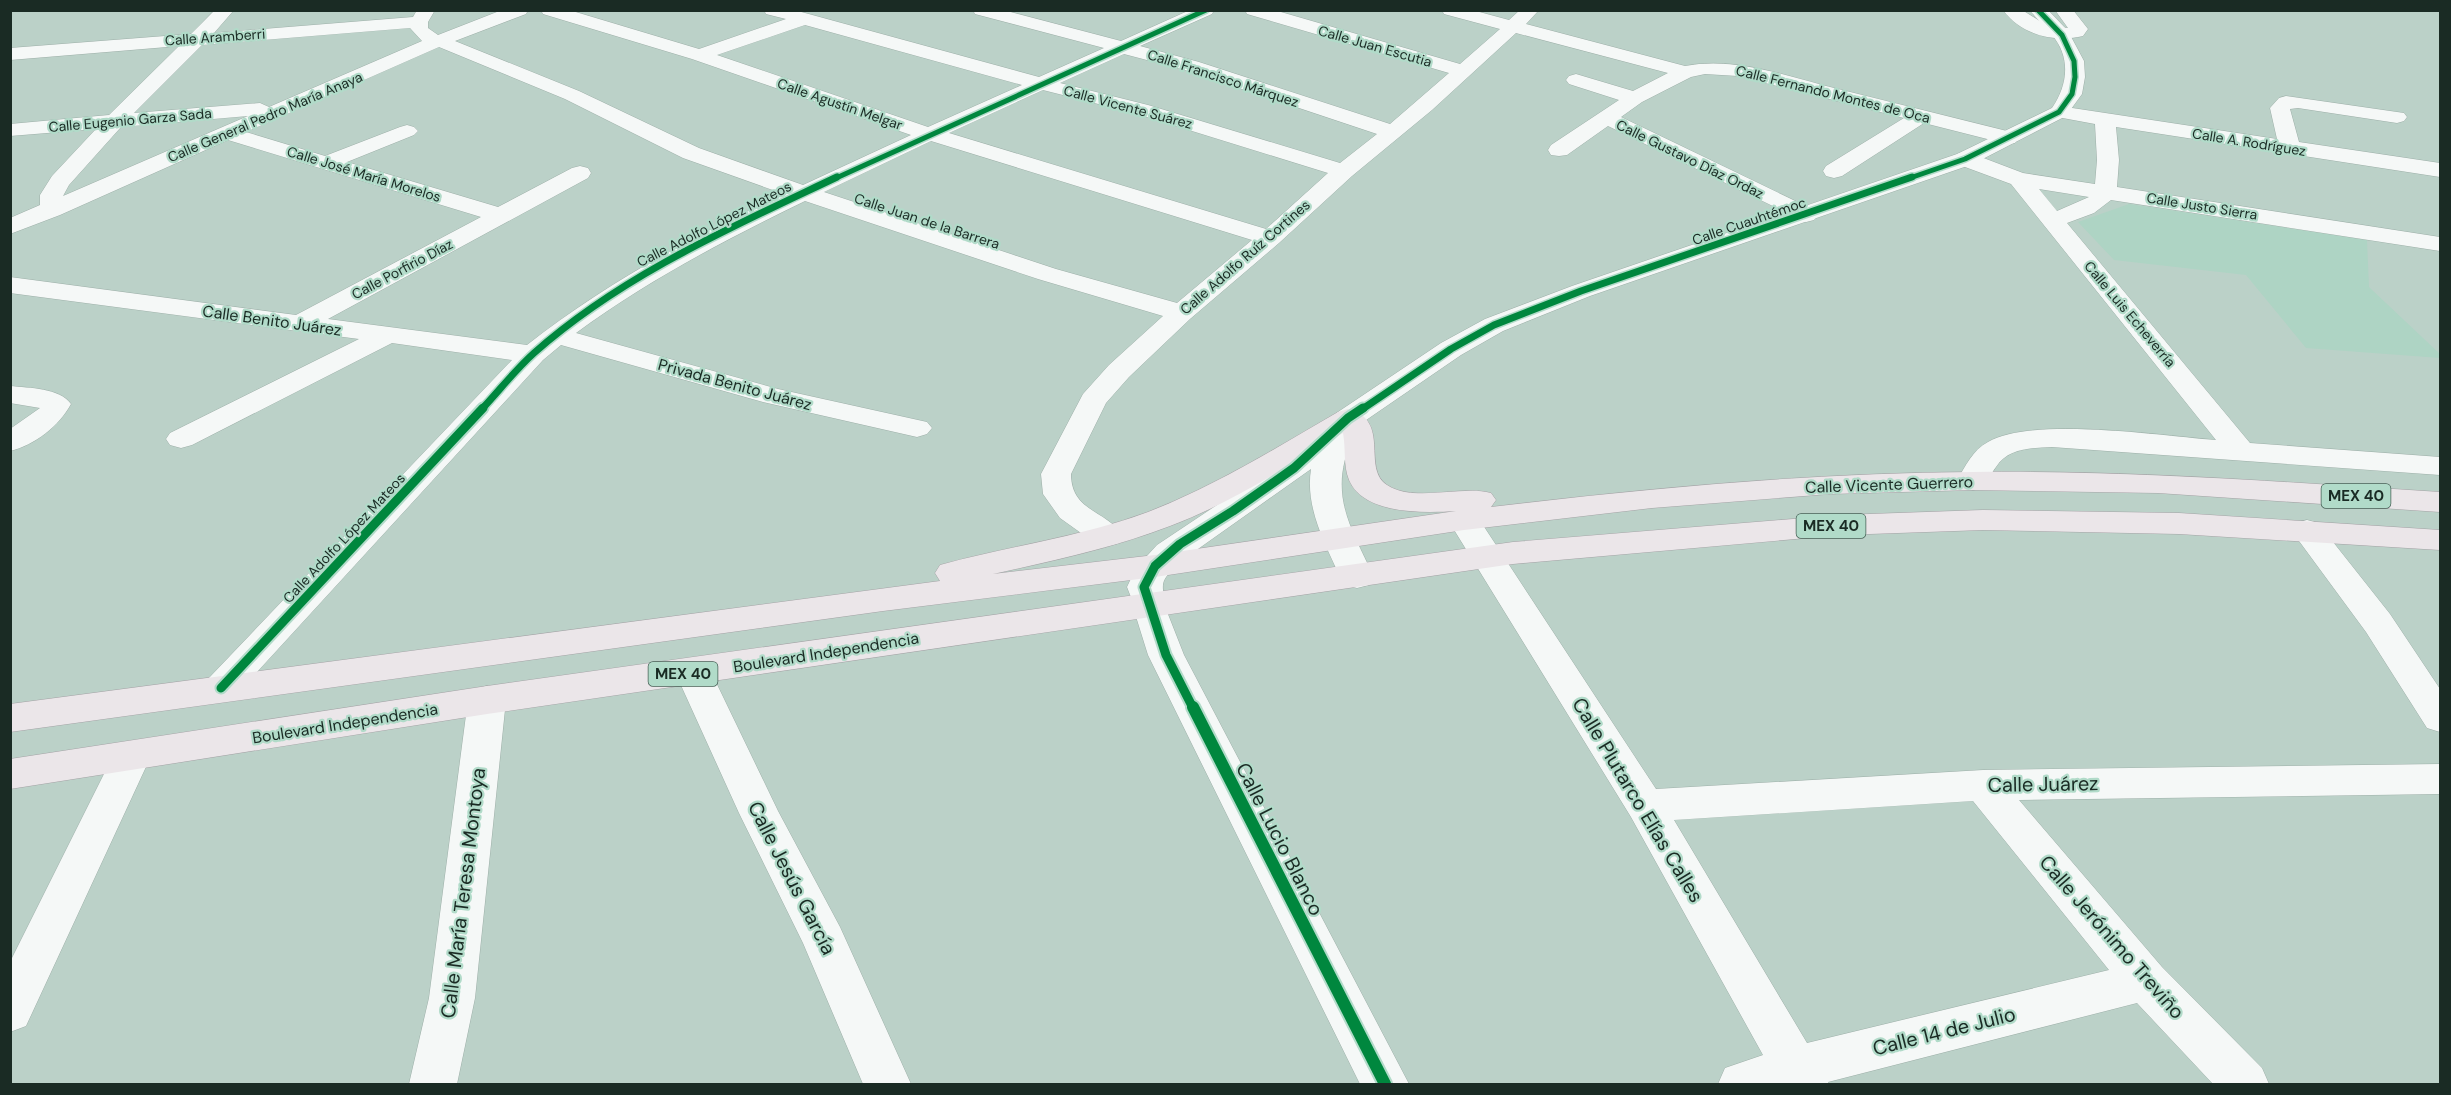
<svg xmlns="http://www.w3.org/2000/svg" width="2451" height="1095" font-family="'DM Sans',sans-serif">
<rect width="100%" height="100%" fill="#bbd1c8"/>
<path fill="#aed4c4" d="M2129,204L2367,240L2369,287L2440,354V358L2306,348L2246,275L2114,260L2078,222Z"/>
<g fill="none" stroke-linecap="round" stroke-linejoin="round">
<defs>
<path id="minor" d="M215,10H234L214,33L413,17L417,10H435L428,22V28L438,35L502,10H528L526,14L455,41L579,91L699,148L803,185L911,135L692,59L543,14L541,10H569L699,49L786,19L766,14L764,10H794L1039,77L1104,48L975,14L973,10H1003L1121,41L1190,10H1214L1212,14L1140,46L1199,62L1390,124L1449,73L1247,14L1245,10H1274L1460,64L1500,29L1444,14L1442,10H1472L1509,20L1520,10H1539L1526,24L1685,66C1736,56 1788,77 1838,89C1898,104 1955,118 2015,133L2018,138L2015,143L2007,144L1924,123L1842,176L1834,178L1826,176L1823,171L1826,166L1904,118L1738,76L1705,74L1691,77L1642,102L1621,117L1814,210L1818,215L1814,220L1806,222L1608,126L1567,155L1559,156L1551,155L1548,150L1551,145L1619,100L1569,84L1566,80L1569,76L1576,74L1633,91L1668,73L1516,33L1432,110L1352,176L1279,243L1190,319L1129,377L1106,403L1071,474C1071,512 1107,510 1123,536L1119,543L1107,546L1095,543L1060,518L1043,494L1041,474L1083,394L1109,365L1163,316L1038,279L805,201C725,240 648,280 576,333L778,389L927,422L932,428L927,434L917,437L763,402L561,345L543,360L234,697L221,701L208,697L202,688L208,679L512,360L392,343L192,445L181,448L170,445L166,439L170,433L359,339L10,293V277L296,315L481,217L228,140L60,215L10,234V218L40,205V195L52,176L96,129L10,136V124L109,115L179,46L10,60V48L191,34ZM805,25L1022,85L928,127L717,55ZM410,28L422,41L269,107L260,103L134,113L202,45ZM439,47L565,99L683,158L784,194C693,236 606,283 527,345L328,319L588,178L591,173L588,168L580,166L572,168L498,207L347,162L414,135L418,131L414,127L407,125L400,127L325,156L246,132ZM1124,54L1185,70L1377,134L1340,163L1148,105L1060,83ZM1043,90L1134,113L1328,173L1266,229L949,133ZM248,116L63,196L69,185L121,127ZM931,141L1252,240L1177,303L1056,269L824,192Z
M2003,10H2022L2048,26L2068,28L2055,10H2073L2088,29L2083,36C2055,43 2021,35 2003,10Z
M2286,96L2404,113L2407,117L2404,121L2397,123L2298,108L2290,109L2299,142L2440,163V177L2116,127L2119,160L2117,187L2440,237V251L2111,200L2094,213L2067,223L2250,443L2440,457V475L2052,447C2031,448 2008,448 1996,467C1991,473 1989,481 1984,488L1973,490L1962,488L1957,481C1965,466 1973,450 1988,442C2032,416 2163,436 2216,440L2011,184L1957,164L1954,159L1957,154L1965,152L1973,154L2023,173L2095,184L2097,160L2095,124L2052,116L2049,112L2052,108L2059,106L2277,139L2270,108L2279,98ZM2039,189L2089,197L2057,211Z
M10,386C29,388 60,388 71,404C59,426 35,445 10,451V429L40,408L10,403Z
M1464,510L1475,513L1656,789L1983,770L2440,764V794L2019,800L2162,967L2262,1068L2269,1084H2213L2137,1003L1828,1082L1829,1084H1718L1725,1068L1763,1055L1631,817L1448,520L1453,513ZM1973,801L2109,970L1807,1043L1674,820Z
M2307,520L2318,523L2390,614L2440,689V732L2427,728L2366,632L2291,530L2296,523Z
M1150,595L1162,599L1184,655L1409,1084H1360L1148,655L1133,607L1138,599Z
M693,659L706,663L711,672L778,811L840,927L911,1084H863L803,943L739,813L675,672L680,663Z
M487,686L500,690L506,700L475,998L457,1084H409L429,998L468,700L474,690Z
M132,741L146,746L151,756L26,1026L10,1032V962L118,746Z"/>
<path id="tertiary" d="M2030,10H2048L2068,31L2084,61L2085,77L2082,94L2066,116L1973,164L1590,296L1503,331L1461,355L1353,429L1355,432C1327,492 1348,522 1374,577L1369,585L1357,588L1345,585L1340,577C1325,543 1305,508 1311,469L1181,561C1162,581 1159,579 1167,607L1162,615L1150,619L1138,615L1127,587L1136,568L1157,545L1283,461L1338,412L1441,343L1485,319L1572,286L1957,154L2052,108C2068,85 2071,57 2052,35C2045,26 2036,19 2030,10Z"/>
<path id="primary" d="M1348,409C1392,420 1361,468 1387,485C1414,503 1461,485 1491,493L1496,500L1491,507C1651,488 1811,473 1972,472C2128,470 2284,482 2440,492V512L2158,493L1973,490L1830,494L1652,508L1464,530L1155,577L883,611L10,732V704L940,581L935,573L940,565C1009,546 1081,537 1148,512C1215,486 1276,448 1338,412ZM1343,433C1346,449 1343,465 1349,480C1364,515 1424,513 1456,511L1155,555L993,574C1052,561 1113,548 1170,526C1231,503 1287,467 1343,433Z
M1983,510L2179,513L2440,530V550L2179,534L1983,530L1841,535L1513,564L487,714L10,789V759L487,686L1513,542L1841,515Z"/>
</defs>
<use href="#minor" stroke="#9dafa8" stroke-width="1"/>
<use href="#tertiary" stroke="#9dafa8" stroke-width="1"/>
<use href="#primary" stroke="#a4a2a5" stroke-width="1"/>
<use href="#minor" fill="#f5f8f7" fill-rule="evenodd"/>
<use href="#tertiary" fill="#f5f8f7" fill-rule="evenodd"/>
<use href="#primary" fill="#ebe6e9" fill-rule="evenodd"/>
<defs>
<path id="cycleway-far3" d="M834,179L1206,10
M1907,179L1965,159L2059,112L2072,94L2075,77L2074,61L2062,35L2038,10"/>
<path id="cycleway-far2" d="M481,410C499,391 515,370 534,353C622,275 732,227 837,177
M1361,410L1451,349L1494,325L1581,291L1912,177"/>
<path id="cycleway-far1" d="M221,688L483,408
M1193,708L1166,655L1144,587L1155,566L1180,544L1233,511L1294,468L1348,418L1363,408"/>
<path id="cycleway" d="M1193,707L1385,1084"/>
</defs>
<use href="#cycleway-far3" stroke="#b1dbc9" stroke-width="8"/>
<use href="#cycleway-far2" stroke="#b1dbc9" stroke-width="10"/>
<use href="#cycleway-far1" stroke="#b1dbc9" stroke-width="13"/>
<use href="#cycleway" stroke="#b1dbc9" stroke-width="16"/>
<use href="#cycleway-far3" stroke="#00873e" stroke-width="5"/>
<use href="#cycleway-far2" stroke="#00873e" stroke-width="7"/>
<use href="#cycleway-far1" stroke="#00873e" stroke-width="9"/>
<use href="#cycleway" stroke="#00873e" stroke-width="12"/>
</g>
<g text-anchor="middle" stroke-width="4.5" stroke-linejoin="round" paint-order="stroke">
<g font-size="14" fill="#1a2b24" stroke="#b1dbc9">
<text transform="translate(215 37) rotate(-4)" y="5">Calle Aramberri</text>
<text transform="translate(1375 46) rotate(16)" y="5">Calle Juan Escutia</text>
<text transform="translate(1223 78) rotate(18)" y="5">Calle Francisco Márquez</text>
<text transform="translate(1833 94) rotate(14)" y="5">Calle Fernando Montes de Oca</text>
<text transform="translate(840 104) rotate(19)" y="5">Calle Agustín Melgar</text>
<text transform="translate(1128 107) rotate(15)" y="5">Calle Vicente Suárez</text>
<text transform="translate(265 117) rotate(-23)" y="5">Calle General Pedro María Anaya</text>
<text transform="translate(130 120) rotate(-5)" y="5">Calle Eugenio Garza Sada</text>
<text transform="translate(2249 142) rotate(9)" y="5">Calle A. Rodríguez</text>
<text transform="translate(1690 159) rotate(26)" y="5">Calle Gustavo Díaz Ordaz</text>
<text transform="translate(364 174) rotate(17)" y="5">Calle José María Morelos</text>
<text transform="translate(2202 206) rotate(9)" y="5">Calle Justo Sierra</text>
<text transform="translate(927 221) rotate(18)" y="5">Calle Juan de la Barrera</text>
<text transform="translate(1749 221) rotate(-19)" y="5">Calle Cuauhtémoc</text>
<text transform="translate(714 224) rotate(-27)" y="5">Calle Adolfo López Mateos</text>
<text transform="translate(1245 257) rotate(-41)" y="5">Calle Adolfo Ruíz Cortines</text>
<text transform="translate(402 269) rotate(-28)" y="5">Calle Porfirio Díaz</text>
<text transform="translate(2130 314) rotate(50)" y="5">Calle Luis Echeverría</text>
<text transform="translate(344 538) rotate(-47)" y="5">Calle Adolfo López Mateos</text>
</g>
<g fill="#b1dbc9" stroke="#476056" stroke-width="1.5">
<rect x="2321.5" y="484" width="69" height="24" rx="4.5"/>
<rect x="1796.5" y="514" width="69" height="24" rx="4.5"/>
<rect x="648.5" y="662" width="69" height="24" rx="4.5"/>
</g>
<g font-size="15" font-weight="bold" fill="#1a2b24">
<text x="2356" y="501">MEX 40</text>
<text x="1831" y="531">MEX 40</text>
<text x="683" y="679">MEX 40</text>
</g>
<g font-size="16" fill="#1a2b24" stroke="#b1dbc9">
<text transform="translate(272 320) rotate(8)" y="6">Calle Benito Juárez</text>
<text transform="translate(735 384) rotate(15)" y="6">Privada Benito Juárez</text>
<text transform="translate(1889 484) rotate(-2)" y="6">Calle Vicente Guerrero</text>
<text transform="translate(826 652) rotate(-9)" y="6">Boulevard Independencia</text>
<text transform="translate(345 723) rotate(-9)" y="6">Boulevard Independencia</text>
</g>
<g font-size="20" fill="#1a2b24" stroke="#b1dbc9">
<text transform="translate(2043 784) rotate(-1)" y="7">Calle Juárez</text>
<text transform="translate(1638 800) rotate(59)" y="7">Calle Plutarco Elías Calles</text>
<text transform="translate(1280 839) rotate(63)" y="7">Calle Lucio Blanco</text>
<text transform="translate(792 878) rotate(63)" y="7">Calle Jesús García</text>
<text transform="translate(463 893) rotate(-83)" y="7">Calle María Teresa Montoya</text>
<text transform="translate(2112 937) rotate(49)" y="7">Calle Jerónimo Treviño</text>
<text transform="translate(1944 1031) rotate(-14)" y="7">Calle 14 de Julio</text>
</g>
</g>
<rect width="2451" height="1095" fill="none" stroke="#1a2b24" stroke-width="24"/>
</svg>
